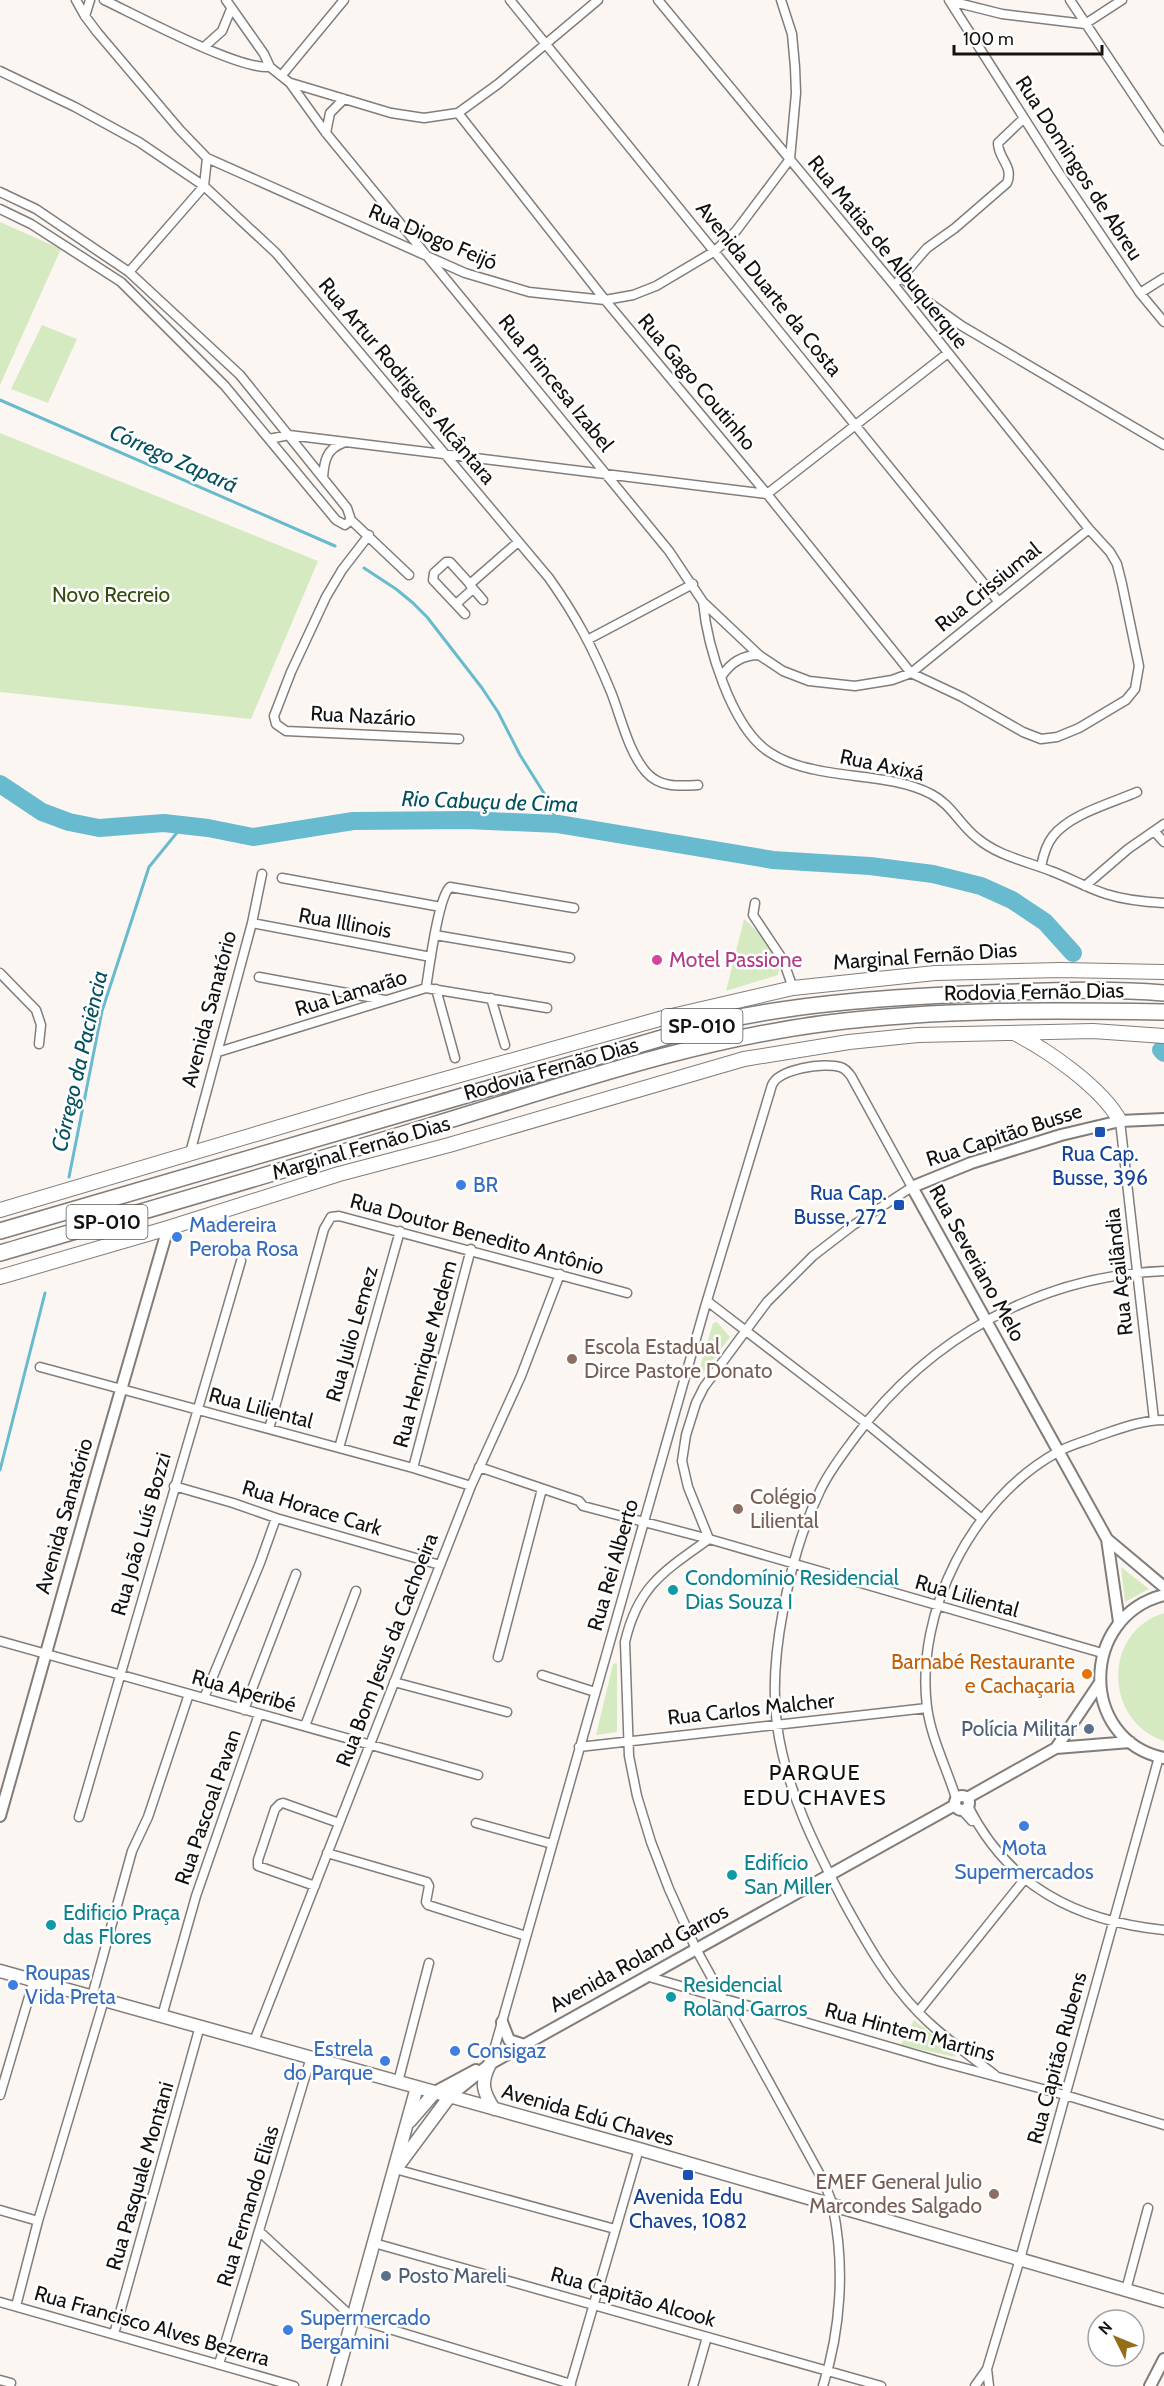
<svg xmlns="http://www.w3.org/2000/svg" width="1164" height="2386" font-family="Cabin,sans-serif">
<rect width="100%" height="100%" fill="#fcf6f2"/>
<path fill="#d6eac1" d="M0,222L61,249L0,385Z
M42,325L77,339L48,403L11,389Z
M0,433L318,561L251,719L0,692Z
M744,919C757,931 784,955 778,975L726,991Z
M717,1322L730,1337L695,1384L713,1323Z
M1121,1567L1149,1589L1125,1602Z
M1164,1613V1741C1104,1721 1102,1632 1164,1613Z
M617,1663V1732L596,1735L613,1664Z
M914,2020L955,2053V2057L901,2045Z"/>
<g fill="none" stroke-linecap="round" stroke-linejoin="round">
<path stroke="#68bace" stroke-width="3" d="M0,400L335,546
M364,568L396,589L413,603L427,617L482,688L498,712L520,755L547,798L558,824
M69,1177L102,1011L149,867L184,824
M0,1470L45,1293"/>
<path stroke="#68bace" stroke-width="18" d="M0,784L42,812L69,822L99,828L164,823L208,828L253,837L353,821L467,820L558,824L773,860L870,866L933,874L981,886L1012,900L1045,922L1073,953
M1161,1050L1164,1053"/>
<defs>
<path id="minor" d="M76,0L85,16L97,32L180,130L207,158L465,273L529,292L605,300L633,295L656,286L715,251L736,231L790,159L796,93L795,67L792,34L781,0
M104,0C138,16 238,70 270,67
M226,0L264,54L270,67L290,83L326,133L669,551L703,602L759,655L783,671L809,681L855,686L892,680L911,673L1089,529
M510,0L998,601
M949,0L1057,170L1140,293L1164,322
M1070,0L1164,141
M950,1L1002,14L1085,24L1122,0
M85,16L90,0
M204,47L222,31L231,9
M0,71L75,107L139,142L204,186L276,253L549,578C576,616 593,648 611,692C621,717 628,751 646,772C660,788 679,786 698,785
M282,75L344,0
M291,83L391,113L424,118L458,113L498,84L598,0
M458,113L605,300L767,494L911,673L962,697L1023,732L1041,739L1057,737L1079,728L1126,700L1135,689L1139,666L1122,584L1117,564L1110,552L1089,529L894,285L658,0
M326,133L330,113L344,99
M0,192L36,209L129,272L240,375L347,508L351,520L409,575
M0,209L31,224L121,282L225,386L336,520L345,525L351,520
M129,272L204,186L207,158
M902,277L924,299L962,326L1164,445
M899,280L927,248L955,228L1007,183C1014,166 998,159 998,143L1023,119
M1140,293L1164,278
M269,439L289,435L767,494L948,353
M323,478C324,462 326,449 343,443
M369,535L342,570L326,597L291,672L274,716L276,724L286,731L459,739
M470,585L483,600
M703,602C707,645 731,727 769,752C781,760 798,766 812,769C849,778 897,776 931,794C951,804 960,825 977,838C998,856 1026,861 1051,871C1070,878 1087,888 1106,894C1125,900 1144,902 1164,903
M456,604L473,589
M465,614L433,580L434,573L446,562H450L470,584L518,542
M589,639L693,584
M721,677C730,663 742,655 759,655
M1154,831L1164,842
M1041,867C1043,856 1046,845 1053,836C1070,814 1112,803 1137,792
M282,878L441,907
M1085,886L1128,849L1164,824
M755,903L753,915L783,960L793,988
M252,923L431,957
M435,935L570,958
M0,973L36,1010L41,1025L39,1044
M259,977L385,1000
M426,988L547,1008
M436,989L455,1058
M491,998L505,1045
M218,1052L426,988C429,970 438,897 450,887L574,908
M1120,1121L1154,1420
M190,1153L252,923L262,874
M707,1301L866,1423L982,1519
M40,1367L413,1468L471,1486
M269,1429L324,1229L331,1217L339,1216L627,1293
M339,1448L400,1231
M479,1467L579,1501L583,1506L709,1539L1102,1653
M413,1468L471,1249
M174,1486L233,1503L276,1518L440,1565
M709,1539C664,1571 638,1586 625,1642L629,1756L637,1796L651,1842L669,1889L696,1949L819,2173C824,2184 831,2196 833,2208C845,2266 841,2329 823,2386
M0,1641L478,1775
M498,1657L542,1489
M542,1675L595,1692
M394,1682L507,1712
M204,1698L260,1563L276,1518
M244,1710L296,1574
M305,1726L356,1591
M579,1747L927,1708
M956,1798C947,1769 931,1738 927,1707C915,1612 972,1500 1056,1453C1069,1445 1084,1442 1098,1436C1119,1429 1142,1420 1164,1420
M968,1806C1009,1887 1076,1921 1164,1930
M962,1810L972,1821
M79,1817L241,1261
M476,1823L552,1844
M327,1853L427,1882L429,1886L426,1902L428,1905L526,1936
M315,1886L258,1866V1860L275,1809L280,1804L283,1803L339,1823
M646,1976L938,2061L1065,2095L1164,2125
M92,1996L132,1851L148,1817L189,1694
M918,2012L1024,1880
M162,2016L196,1896L259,1714
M254,2041L471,1486L521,1376L560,1274
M490,2064L705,1307L772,1085C779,1069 824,1062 840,1067C845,1068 848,1072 851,1076L912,1187L852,1226L813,1256L767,1302L704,1387L696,1403L686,1435L682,1461L688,1487L709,1539
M995,2075C969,2055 941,2036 918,2012C888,1981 866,1942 845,1904C815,1847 786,1790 777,1725C772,1688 776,1648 783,1611C791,1568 801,1531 820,1491C829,1471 843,1454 856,1436C930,1337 1040,1276 1164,1271
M398,2082L429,1963
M0,2095L34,1980
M395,2169L615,2229
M0,2210L38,2221
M259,2231L353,2318L571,2384
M374,2243L881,2386
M1126,2290L1148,2208
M0,2302L294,2386
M16,2306L38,2221L104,2000
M114,2334L200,2026
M219,2364L311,2057
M987,2369L989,2386
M0,2380L11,2383
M570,2386L639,2149
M693,2386L707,2337
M975,2386L987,2369L1020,2259L1159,1757"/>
<path id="tertiary" d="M1164,1119L1120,1121L1061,1135L971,1163L912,1187L1107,1539L1164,1587
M1107,1539L1119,1622
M1164,1595C1080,1616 1078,1740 1164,1758
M1056,1748L1099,1684
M955 1803a7 7 0 1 1 14 0a7 7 0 1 1-14 0Z
M967,1798L1056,1748L1130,1742
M0,1816L94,1483L168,1228
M502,2022L509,2040L524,2045
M435,2092L476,2070
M450,2096L490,2064L955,1805
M1150,2386L1164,2359"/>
<path id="secondary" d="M0,1971L639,2149L1164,2301
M490,2064C480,2083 483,2092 494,2109
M410,2121L435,2092
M398,2166L450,2096
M334,2386L417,2087"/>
<path id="trunk" d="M1016,1034C1049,1051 1102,1088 1120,1121
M0,1210L374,1099L663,1018L793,988L935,973L1061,970L1164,972
M0,1277L168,1228L339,1174L449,1145L744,1059L849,1042L918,1035L1093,1031L1164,1036"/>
<path id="motorway" d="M0,1231L720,1021C807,1002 897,997 986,993C1045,991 1105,988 1164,993
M0,1253C144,1211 289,1169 433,1125C562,1086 693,1040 828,1023C940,1009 1052,1010 1164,1012"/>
</defs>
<use href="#minor" stroke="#827d79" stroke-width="11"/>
<use href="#tertiary" stroke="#827d79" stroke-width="14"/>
<use href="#secondary" stroke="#827d79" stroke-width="15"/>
<use href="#trunk" stroke="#827d79" stroke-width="16"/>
<use href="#motorway" stroke="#827d79" stroke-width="18"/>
<use href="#minor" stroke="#fff" stroke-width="8"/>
<use href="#tertiary" stroke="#fff" stroke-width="10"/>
<use href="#secondary" stroke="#fff" stroke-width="12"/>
<use href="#trunk" stroke="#fff" stroke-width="14"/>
<use href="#motorway" stroke="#fff" stroke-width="15"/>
</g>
<circle fill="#d1479c" stroke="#fff" stroke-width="2" cx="657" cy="960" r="6"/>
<g fill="#1a4fb4" stroke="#fff" stroke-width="2">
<rect x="1094" y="1126" width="12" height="12" rx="3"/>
<rect x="893" y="1199" width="12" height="12" rx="3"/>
<rect x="682" y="2169" width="12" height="12" rx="3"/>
</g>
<g fill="#3f7fe0" stroke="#fff" stroke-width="2">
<circle cx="461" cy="1185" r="6"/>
<circle cx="177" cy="1237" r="6"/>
<circle cx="1024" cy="1826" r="6"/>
<circle cx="13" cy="1985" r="6"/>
<circle cx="455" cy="2051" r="6"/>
<circle cx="385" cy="2061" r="6"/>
<circle cx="288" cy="2330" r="6"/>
</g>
<g fill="#8d6e63" stroke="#fff" stroke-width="2">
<circle cx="572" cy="1359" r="6"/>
<circle cx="738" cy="1509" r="6"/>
<circle cx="994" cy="2194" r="6"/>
</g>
<g fill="#0f9aa8" stroke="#fff" stroke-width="2">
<circle cx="673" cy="1590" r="6"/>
<circle cx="732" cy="1875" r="6"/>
<circle cx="51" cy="1925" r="6"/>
<circle cx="671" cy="1997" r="6"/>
</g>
<circle fill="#e8710a" stroke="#fff" stroke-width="2" cx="1087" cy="1674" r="6"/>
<g fill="#5c6f8a" stroke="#fff" stroke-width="2">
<circle cx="1089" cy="1729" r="6"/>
<circle cx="386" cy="2276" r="6"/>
</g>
<g text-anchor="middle" stroke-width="5" stroke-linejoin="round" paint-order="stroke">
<g fill="#fff" stroke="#5a5958" stroke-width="1.5">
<rect x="661.5" y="1009" width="81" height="34" rx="4.5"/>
<rect x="66.5" y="1205" width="81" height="34" rx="4.5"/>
</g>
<g font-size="20" font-weight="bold" fill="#141211">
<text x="702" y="1033">SP-010</text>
<text x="107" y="1229">SP-010</text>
</g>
<g font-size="21" fill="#141211" stroke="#fff">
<text transform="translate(1079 168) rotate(57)" y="7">Rua Domingos de Abreu</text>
<text transform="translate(433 237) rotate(23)" y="7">Rua Diogo Feijó</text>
<text transform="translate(888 252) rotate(51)" y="7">Rua Matias de Albuquerque</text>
<text transform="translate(769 289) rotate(51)" y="7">Avenida Duarte da Costa</text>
<text transform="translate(407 381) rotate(50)" y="7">Rua Artur Rodrigues Alcântara</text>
<text transform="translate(697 382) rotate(50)" y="7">Rua Gago Coutinho</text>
<text transform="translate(556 383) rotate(51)" y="7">Rua Princesa Izabel</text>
<text transform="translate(988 587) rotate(-39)" y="7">Rua Crissiumal</text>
<text transform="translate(363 716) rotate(3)" y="7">Rua Nazário</text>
<text transform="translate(882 765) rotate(12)" y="7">Rua Axixá</text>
<text transform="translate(345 923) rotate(10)" y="7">Rua Illinois</text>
<text transform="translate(925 956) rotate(-4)" y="7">Marginal Fernão Dias</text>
<text transform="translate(1034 992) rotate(-1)" y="7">Rodovia Fernão Dias</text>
<text transform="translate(351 993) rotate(-17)" y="7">Rua Lamarão</text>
<text transform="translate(209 1009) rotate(-75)" y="7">Avenida Sanatório</text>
<text transform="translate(551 1069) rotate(-16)" y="7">Rodovia Fernão Dias</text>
<text transform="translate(1004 1135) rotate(-18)" y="7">Rua Capitão Busse</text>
<text transform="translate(361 1148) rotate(-16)" y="7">Marginal Fernão Dias</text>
<text transform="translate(477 1234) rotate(15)" y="7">Rua Doutor Benedito Antônio</text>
<text transform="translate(977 1263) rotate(61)" y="7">Rua Severiano Melo</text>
<text transform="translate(1119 1272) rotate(-96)" y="7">Rua Açailândia</text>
<text transform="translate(352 1334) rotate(-74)" y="7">Rua Julio Lemez</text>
<text transform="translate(425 1354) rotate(-75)" y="7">Rua Henrique Medem</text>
<text transform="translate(261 1408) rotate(15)" y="7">Rua Liliental</text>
<text transform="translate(312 1508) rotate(17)" y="7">Rua Horace Cark</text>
<text transform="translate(64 1516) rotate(-74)" y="7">Avenida Sanatório</text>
<text transform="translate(141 1534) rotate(-74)" y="7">Rua João Luís Bozzi</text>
<text transform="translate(613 1565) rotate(-74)" y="7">Rua Rei Alberto</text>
<text transform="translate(967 1596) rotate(16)" y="7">Rua Liliental</text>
<text transform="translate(387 1650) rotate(-69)" y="7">Rua Bom Jesus da Cachoeira</text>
<text transform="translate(244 1691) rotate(16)" y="7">Rua Aperibé</text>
<text transform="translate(751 1709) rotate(-6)" y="7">Rua Carlos Malcher</text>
<text transform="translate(208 1807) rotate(-71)" y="7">Rua Pascoal Pavan</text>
<text transform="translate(639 1958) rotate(-29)" y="7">Avenida Roland Garros</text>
<text transform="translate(910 2032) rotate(15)" y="7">Rua Hintem Martins</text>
<text transform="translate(1057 2058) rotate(-75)" y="7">Rua Capitão Rubens</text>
<text transform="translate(588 2115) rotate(16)" y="7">Avenida Edú Chaves</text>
<text transform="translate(140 2176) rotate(-74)" y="7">Rua Pasquale Montani</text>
<text transform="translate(248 2206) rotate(-73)" y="7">Rua Fernando Elias</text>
<text transform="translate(633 2297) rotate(16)" y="7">Rua Capitão Alcook</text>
<text transform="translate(152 2326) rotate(16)" y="7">Rua Francisco Alves Bezerra</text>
</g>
<g font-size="21" fill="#344c0c" stroke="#fff">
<text x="111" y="602">Novo Recreio</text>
</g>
<g font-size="21" fill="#b23c85" stroke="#fff" text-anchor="start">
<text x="669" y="967">Motel Passione</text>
</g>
<g font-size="21" fill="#164399" stroke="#fff">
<text x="1100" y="1161">Rua Cap.<tspan x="1100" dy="24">Busse, 396</tspan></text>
<text x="887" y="1200" text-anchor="end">Rua Cap.<tspan x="887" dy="24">Busse, 272</tspan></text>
<text x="688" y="2204">Avenida Edu<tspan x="688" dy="24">Chaves, 1082</tspan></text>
</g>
<g font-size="21" fill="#366cbe" stroke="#fff" text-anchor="start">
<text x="473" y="1192">BR</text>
<text x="189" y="1232">Madereira<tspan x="189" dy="24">Peroba Rosa</tspan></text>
<text x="1024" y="1855" text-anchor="middle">Mota<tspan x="1024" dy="24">Supermercados</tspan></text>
<text x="25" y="1980">Roupas<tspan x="25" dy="24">Vida Preta</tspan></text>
<text x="373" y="2056" text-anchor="end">Estrela<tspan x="373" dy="24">do Parque</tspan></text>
<text x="467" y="2058">Consigaz</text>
<text x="300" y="2325">Supermercado<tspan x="300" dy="24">Bergamini</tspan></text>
</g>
<g font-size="21" fill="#785e54" stroke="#fff" text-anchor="start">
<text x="584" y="1354">Escola Estadual<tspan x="584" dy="24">Dirce Pastore Donato</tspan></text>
<text x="750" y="1504">Colégio<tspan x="750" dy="24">Liliental</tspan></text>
<text x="982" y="2189" text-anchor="end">EMEF General Julio<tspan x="982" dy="24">Marcondes Salgado</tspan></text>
</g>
<g font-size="21" fill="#0d838f" stroke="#fff" text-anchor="start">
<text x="685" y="1585">Condomínio Residencial<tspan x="685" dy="24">Dias Souza I</tspan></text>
<text x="744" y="1870">Edifício<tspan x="744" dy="24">San Miller</tspan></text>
<text x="63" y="1920">Edificio Praça<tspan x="63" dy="24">das Flores</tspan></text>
<text x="683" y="1992">Residencial<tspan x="683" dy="24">Roland Garros</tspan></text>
</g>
<g font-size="21" fill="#c56008" stroke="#fff" text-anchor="end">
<text x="1075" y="1669">Barnabé Restaurante<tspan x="1075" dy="24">e Cachaçaria</tspan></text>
</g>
<g font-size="21" fill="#4e5e75" stroke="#fff" text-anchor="end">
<text x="1077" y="1736">Polícia Militar</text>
<text x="398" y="2283" text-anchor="start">Posto Mareli</text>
</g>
<g font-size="22" font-style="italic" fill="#05515f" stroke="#fff">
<text transform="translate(174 458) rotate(24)" y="8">Córrego Zapará</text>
<text transform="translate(490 801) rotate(2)" y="8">Rio Cabuçu de Cima</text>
<text transform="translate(79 1061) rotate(-77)" y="8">Córrego da Paciência</text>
</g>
<g font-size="22" letter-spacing="1.5" fill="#141211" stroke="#fff">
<text x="815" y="1780">PARQUE<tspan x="815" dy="25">EDU CHAVES</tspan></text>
</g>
</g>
<g transform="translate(1116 2338) rotate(313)"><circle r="28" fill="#ffffff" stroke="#a1a0a0" stroke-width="1.5"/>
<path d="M0-4.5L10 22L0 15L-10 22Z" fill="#956d17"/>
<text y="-9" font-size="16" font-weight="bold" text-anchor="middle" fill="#141211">N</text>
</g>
<path d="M954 45v9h148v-9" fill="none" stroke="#141211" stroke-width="3"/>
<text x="963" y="45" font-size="18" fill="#141211" stroke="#ffffff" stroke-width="4.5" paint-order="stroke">100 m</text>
</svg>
